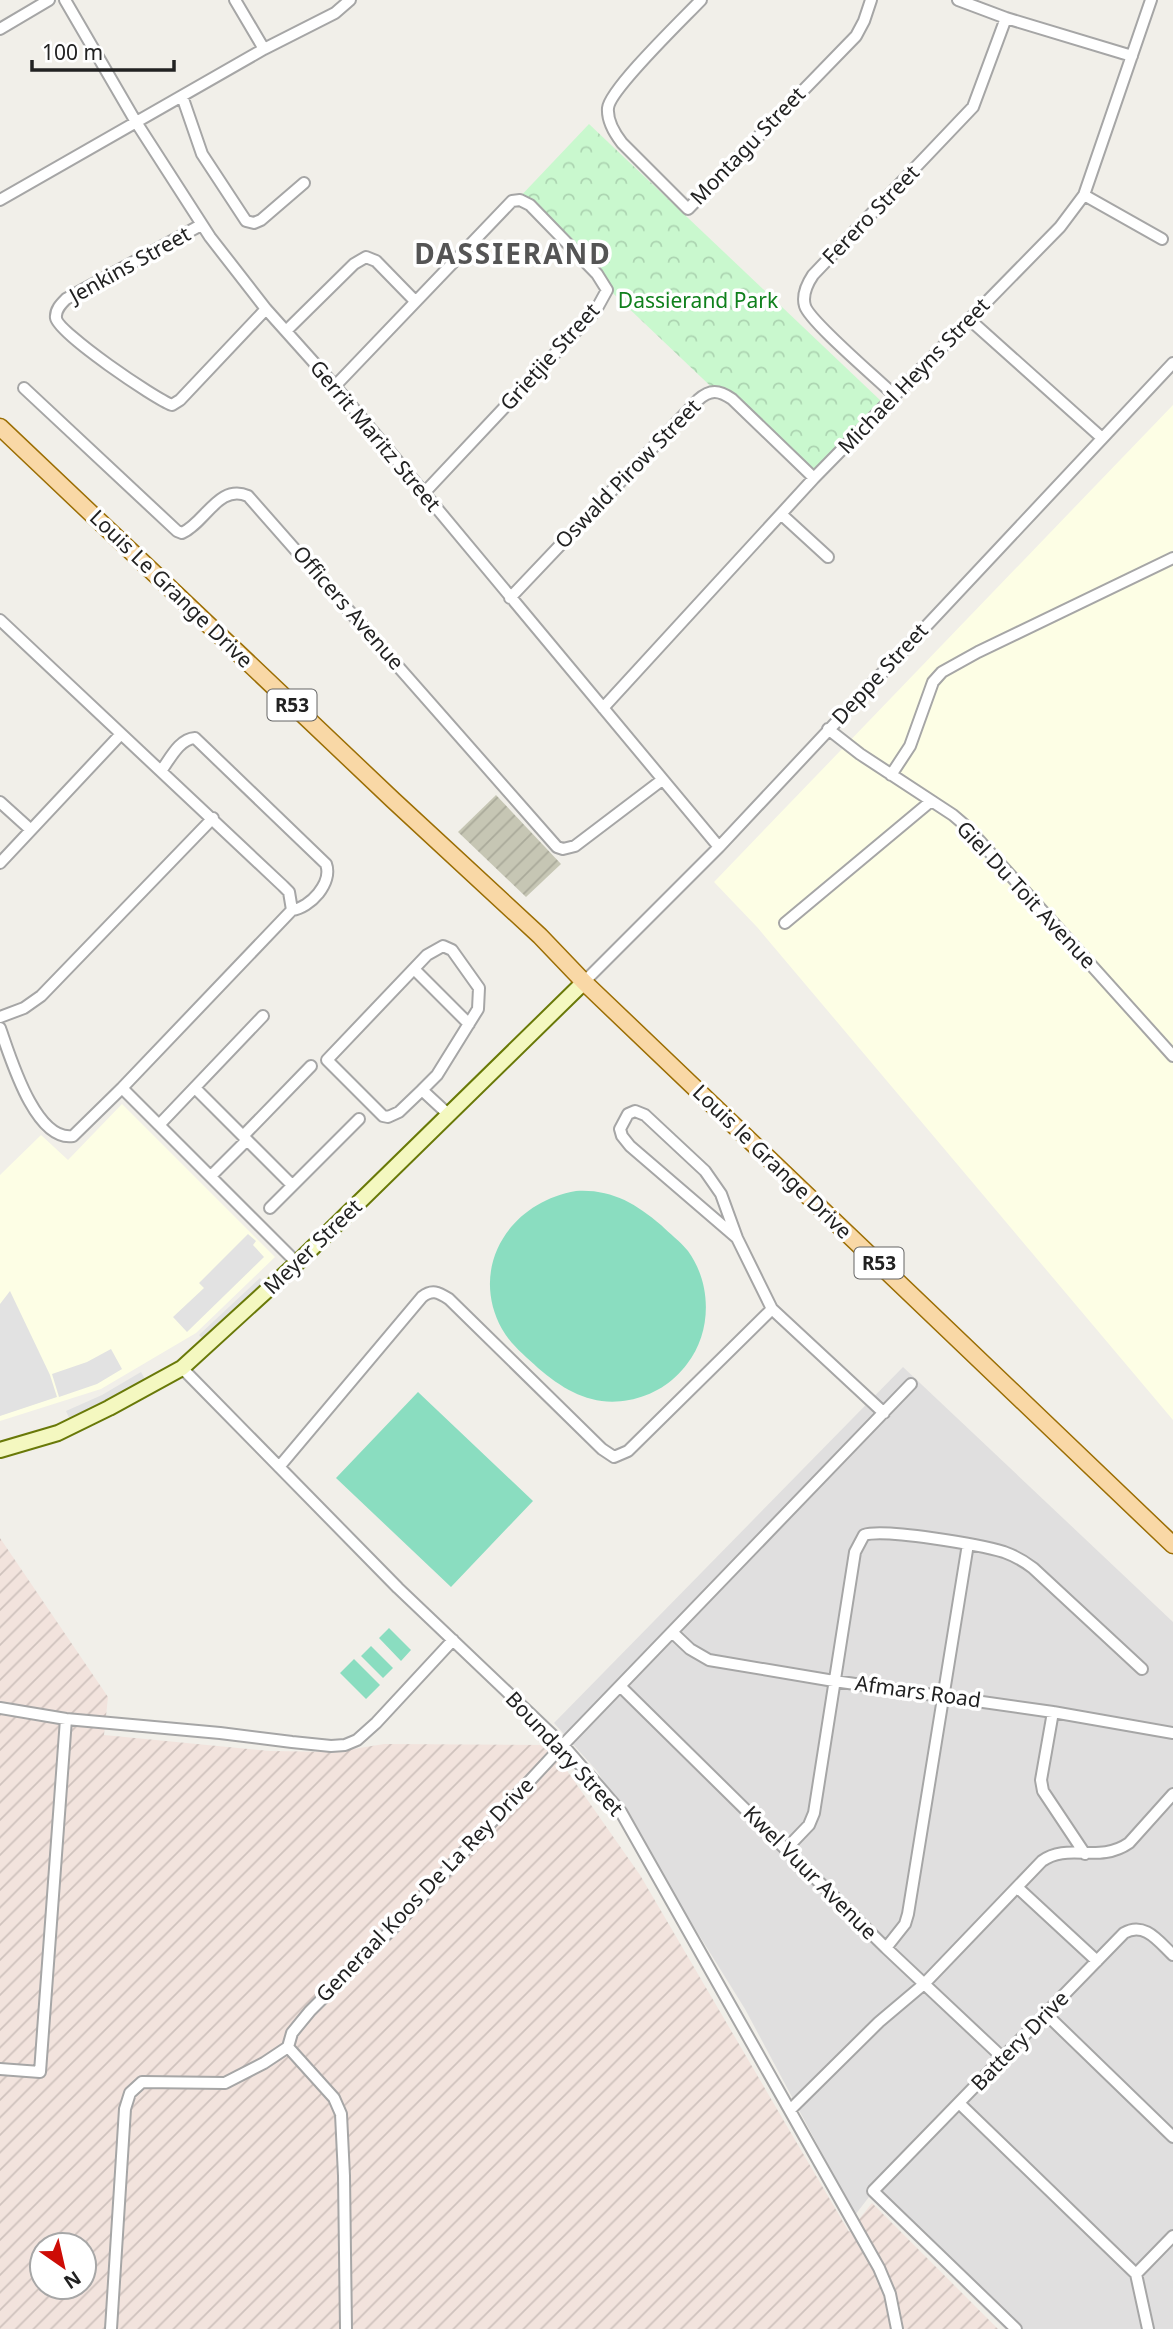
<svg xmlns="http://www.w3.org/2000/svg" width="1173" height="2329" font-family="'Noto Sans',sans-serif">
<defs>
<pattern id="military-furrows" width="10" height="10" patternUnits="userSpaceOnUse" patternTransform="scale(1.75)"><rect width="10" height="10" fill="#f2e3dd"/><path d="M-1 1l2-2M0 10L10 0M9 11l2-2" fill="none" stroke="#cfc2bd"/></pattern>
<pattern id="construction-furrows" width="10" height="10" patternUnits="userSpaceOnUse" patternTransform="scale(1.75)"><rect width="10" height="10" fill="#c6c6b4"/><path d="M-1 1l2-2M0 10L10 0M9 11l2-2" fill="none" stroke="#aaaa9a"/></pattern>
<pattern id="park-crowns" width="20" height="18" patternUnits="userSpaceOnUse" patternTransform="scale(1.75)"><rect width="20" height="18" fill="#c9f8ce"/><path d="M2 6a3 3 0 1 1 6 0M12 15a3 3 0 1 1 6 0" fill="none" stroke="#acd4b1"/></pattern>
</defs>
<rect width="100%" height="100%" fill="#f1efe9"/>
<path fill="#e0dfdf" d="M903,1367L1173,1622V2329H1005L869,2197L855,2215L745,2009L597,1771L554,1723Z"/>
<path fill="#fdfee5" d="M1173,405V1420L757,927L714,882Z
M122,1104L275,1257L196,1333L101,1389L0,1421V1175L41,1135L68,1160Z"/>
<path fill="url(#military-furrows)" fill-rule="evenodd" d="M0,1538L108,1697L104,1735L270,1751L335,1752L384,1744L549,1745L640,1875L849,2232L872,2203L998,2329H0ZM42,2245H84V2287H42Z"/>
<path fill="url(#construction-furrows)" d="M496,795L561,864L526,897L458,832Z"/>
<path fill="url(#park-crowns)" d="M589,124L881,401L807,478L516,201Z"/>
<path fill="#8addc0" d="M576,1191C611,1189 635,1203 661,1225C670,1234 680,1241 688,1251C712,1284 712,1332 687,1364C673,1383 652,1396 629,1400C593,1407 565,1391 538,1368C525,1356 511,1345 502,1329C468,1267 510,1202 576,1191Z
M418,1392L533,1501L451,1587L336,1478Z
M389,1628L411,1650L401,1661L379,1638Z
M371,1646L393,1668L383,1678L361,1656Z
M354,1659L380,1685L366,1699L340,1673Z"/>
<path fill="#e2e2e2" d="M248,1234L256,1241L253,1245L264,1257L187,1332L173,1317L204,1288L199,1283Z
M260,1278L265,1284L205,1341L199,1335Z
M10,1291L50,1375L57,1397L0,1416V1304Z
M111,1349L122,1369L97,1384L59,1397L52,1374L87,1362Z
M141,1372L146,1381L107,1403L70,1420L66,1411L102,1395Z"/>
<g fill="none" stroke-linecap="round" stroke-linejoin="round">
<defs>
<path id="street" d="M65,0L136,122L210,237L266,309L335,386L719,847
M235,0L264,49
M701,0C684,18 610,89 608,108C607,120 615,134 622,143L688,209L856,36L864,21L871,0
M958,0L1006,18L1132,56
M0,29L49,0
M182,96L202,154L246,221L254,223L261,220L304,183
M1084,195L1162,239
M0,200L264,49L335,13L350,0
M201,225L66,299C61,304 55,310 56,318C58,333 155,399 172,405L180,400L266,309
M969,319L1102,438
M286,331L354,264L366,257L376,261L415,301
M335,386L512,201L520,200L530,205L597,274L607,290L596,310L424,493
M24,388L177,531L182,533C205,523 219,483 248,496L557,847L563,849L575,846L662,780
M895,396C879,380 810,322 805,306C802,296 807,284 813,275L973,107L1006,18
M781,514L828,557
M510,598L698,400C710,389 719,390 732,399L814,478
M0,620L283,886L289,892L292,910
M603,708L814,478L1060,227L1084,195L1151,0
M828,729L860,754L953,815L967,827L1173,1056
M161,771C170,759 179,739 195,738L326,864C333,883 310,908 292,910
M891,775L910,746L933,682L942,672L978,652L1173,558
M0,802L31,830
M0,863L121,734
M785,923L930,802
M414,969L469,1024
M584,982L719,847L1173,363
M0,1017L24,1008L41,996L213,818
M0,1028C10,1056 35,1142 73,1136L122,1088L292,910
M122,1088L297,1263
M195,1088L292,1185
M422,1090L399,1112L388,1117L383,1116L327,1060L427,955L443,946L452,950L479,988L478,1009L437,1075L422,1090L449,1115
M159,1125L263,1016
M244,1135L311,1066
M211,1176L246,1141
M270,1208L359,1119
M737,1238L630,1146L622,1136L620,1129L628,1114L635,1111L645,1115L705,1171L721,1194L737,1238L772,1309
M182,1368L398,1588L563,1745L621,1812L879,2268L890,2294L897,2329
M279,1467L422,1297C432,1289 438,1292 449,1299L602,1449L614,1457L628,1451L772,1309L884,1413
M672,1632L690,1649L709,1660L834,1681L1053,1712L1173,1733
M620,1686L886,1948L1003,2058
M0,1708L66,1719L220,1733L292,1742L331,1746L345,1745L357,1740L376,1723L453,1640
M1053,1712L1041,1780L1043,1791L1085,1854
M786,1849L809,1825L814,1813L855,1552L864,1535C884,1528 981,1545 1004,1552C1015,1556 1024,1561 1033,1568L1142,1669
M1018,1888L1097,1961
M886,1948L905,1924L908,1914L968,1544
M1046,2014L1173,2137
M288,2047L334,2098L341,2114L344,2176L346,2329
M0,2069L40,2072L66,1719
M959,2103L1136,2274L1148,2329
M791,2109L879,2022L924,1984L1042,1861C1068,1842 1099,1864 1129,1843L1173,1794
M1136,2274L1173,2236
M111,2329L125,2109L130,2093L142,2082L225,2083L264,2063L288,2047L292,2033L310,2011L397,1924L563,1745L911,1384
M1016,2329L873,2191L1124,1933C1145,1921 1159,1942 1173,1955"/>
<path id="secondary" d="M0,1450L58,1433L109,1408L182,1368L297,1263L584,982"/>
<path id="primary" d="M0,427L393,800L540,936L584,982L1173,1545"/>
</defs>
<use href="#street" stroke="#a6a6a6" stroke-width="14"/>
<use href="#secondary" stroke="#697908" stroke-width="18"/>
<use href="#primary" stroke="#9b6e04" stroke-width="19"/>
<use href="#street" stroke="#fff" stroke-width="10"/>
<use href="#secondary" stroke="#f4f8c0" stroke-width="14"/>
<use href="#primary" stroke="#f9d8a6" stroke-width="16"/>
</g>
<g text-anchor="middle" stroke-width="7" stroke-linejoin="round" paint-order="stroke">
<g fill="#fff" stroke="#646464" stroke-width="2">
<rect x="267.5" y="689.5" width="49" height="31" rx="5"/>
<rect x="854.5" y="1247.5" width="49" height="31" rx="5"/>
</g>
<g font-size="19" font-weight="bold" fill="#222">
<text x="292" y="712">R53</text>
<text x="879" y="1270">R53</text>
</g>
<g font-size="21" fill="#222" stroke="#fff">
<text transform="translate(748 146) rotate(-46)" y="7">Montagu Street</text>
<text transform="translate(871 215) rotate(-46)" y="7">Ferero Street</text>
<text transform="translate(130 265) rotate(-29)" y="7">Jenkins Street</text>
<text transform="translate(550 357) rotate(-48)" y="7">Grietjie Street</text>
<text transform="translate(914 376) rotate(-46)" y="7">Michael Heyns Street</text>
<text transform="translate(375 436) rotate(50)" y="7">Gerrit Maritz Street</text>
<text transform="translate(628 474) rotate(-46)" y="7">Oswald Pirow Street</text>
<text transform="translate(171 589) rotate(44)" y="7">Louis Le Grange Drive</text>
<text transform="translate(348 608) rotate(49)" y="7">Officers Avenue</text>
<text transform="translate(880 674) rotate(-47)" y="7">Deppe Street</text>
<text transform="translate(1026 895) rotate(47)" y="7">Giel Du Toit Avenue</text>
<text transform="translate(772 1162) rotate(44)" y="7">Louis le Grange Drive</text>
<text transform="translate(313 1247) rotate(-44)" y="7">Meyer Street</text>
<text transform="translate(918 1692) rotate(8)" y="7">Afmars Road</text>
<text transform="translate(564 1754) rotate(47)" y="7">Boundary Street</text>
<text transform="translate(810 1873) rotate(45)" y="7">Kwel Vuur Avenue</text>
<text transform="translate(425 1890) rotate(-46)" y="7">Generaal Koos De La Rey Drive</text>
<text transform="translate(1020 2041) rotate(-46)" y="7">Battery Drive</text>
</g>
<g font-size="21" fill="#0f801c" stroke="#fff">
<text x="698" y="308">Dassierand Park</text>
</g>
<g font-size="28" font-weight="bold" letter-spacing="2" fill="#555" stroke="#fff">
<text x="513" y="264">DASSIERAND</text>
</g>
</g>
<g transform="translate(63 2266) rotate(146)"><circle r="33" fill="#ffffff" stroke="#a7a7a7" stroke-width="2"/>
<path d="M0-5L12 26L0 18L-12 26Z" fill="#cd0c06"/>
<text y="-10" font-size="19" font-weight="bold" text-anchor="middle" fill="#222222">N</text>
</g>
<path d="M32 60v10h142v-10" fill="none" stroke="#222222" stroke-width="3.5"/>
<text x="42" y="60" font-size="21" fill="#222222" stroke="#ffffff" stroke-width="5" paint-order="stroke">100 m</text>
</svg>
